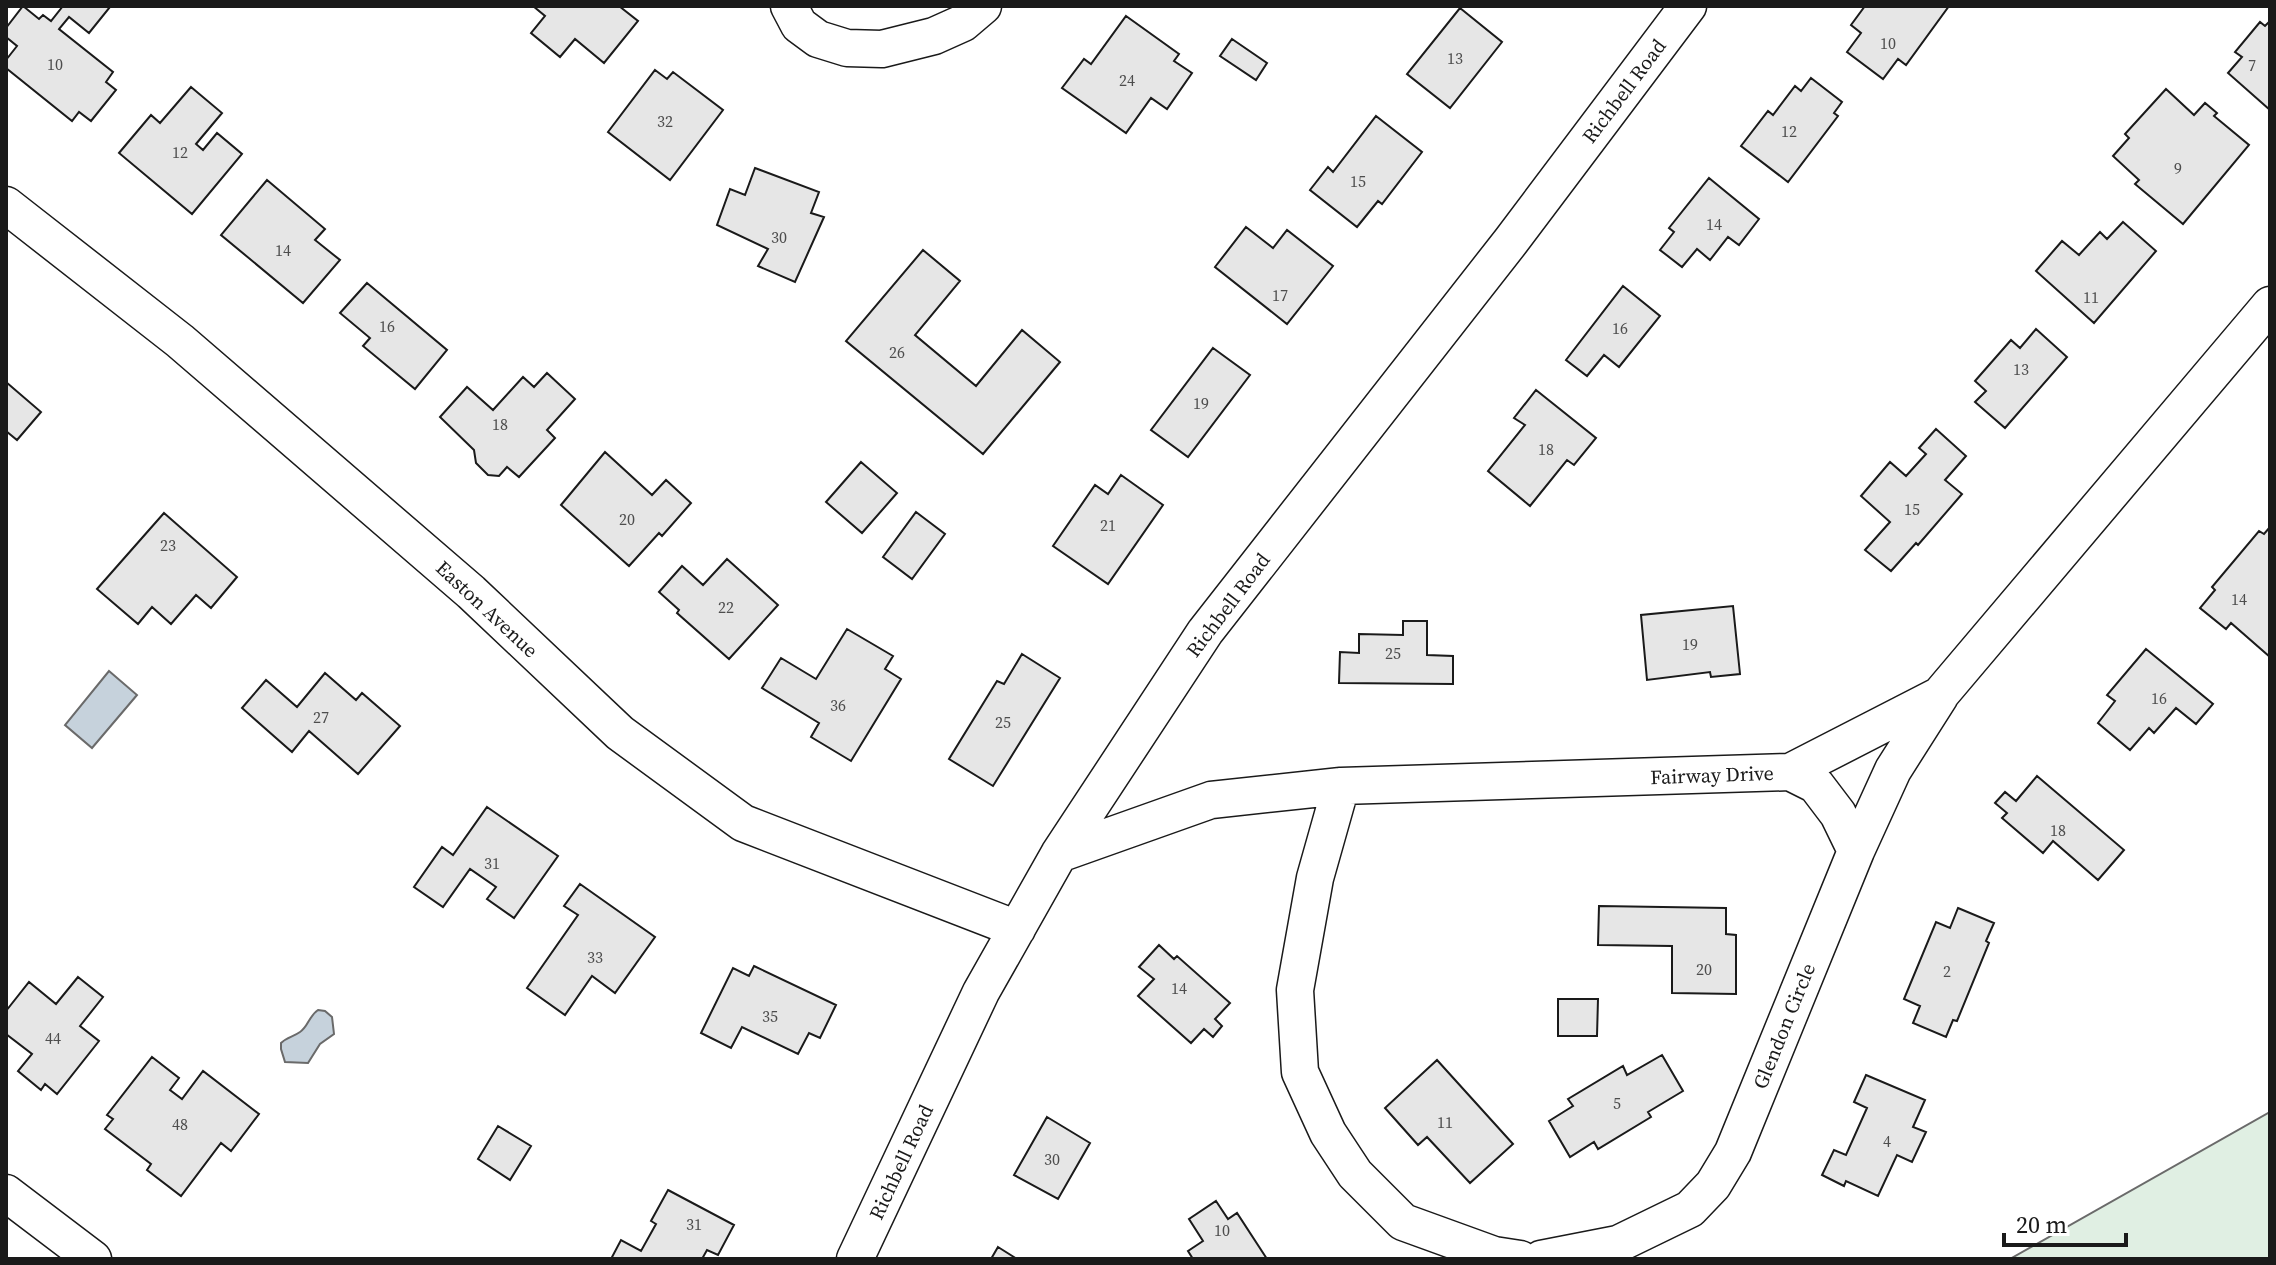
<svg xmlns="http://www.w3.org/2000/svg" width="2276" height="1265" font-family="'Source Serif 4',serif">
<rect width="100%" height="100%" fill="#fff"/>
<path fill="#e0efe3" stroke="#6a6a6a" stroke-width="2" d="M2270,1112V1259H2010Z"/>
<path fill="#c6d2dc" stroke="#6a6a6a" stroke-width="2" d="M109,671L137,695L92,748L65,725Z
M318,1010L325,1011L332,1017L334,1034L320,1044L308,1063L285,1062L281,1049V1043C287,1037 293,1037 300,1032C308,1027 309,1016 318,1010Z"/>
<path fill="#e6e6e6" stroke="#1a1a1a" stroke-width="2" d="M23,6L39,19L43,15L51,21L63,6L110,7L89,33L69,17L59,29L113,72L106,82L116,90L91,121L79,112L72,121L6,68V60L17,46L6,37V28Z
M533,6H619L638,21L604,63L575,39L560,57L531,33L545,16Z
M1865,6H1949L1906,65L1898,59L1883,79L1847,52L1861,33L1851,25Z
M1460,8L1502,42L1450,108L1407,74Z
M1126,16L1179,54L1174,61L1192,73L1167,109L1151,98L1126,133L1062,88L1084,59L1091,64Z
M2270,21V110L2228,73L2242,57L2235,52L2260,22L2265,26Z
M1232,39L1267,63L1256,80L1220,56Z
M655,70L667,79L673,72L723,110L670,180L608,132Z
M1811,78L1842,102L1834,113L1838,116L1788,182L1741,146L1768,111L1773,115L1795,86L1801,91Z
M191,87L222,113L196,144L203,150L217,133L242,154L192,214L119,153L151,115L160,123Z
M2166,89L2194,115L2205,103L2217,113L2214,116L2249,145L2183,224L2135,184L2139,180L2113,156L2129,138L2125,134Z
M1376,116L1422,152L1382,204L1378,201L1357,227L1310,190L1328,167L1333,172Z
M755,168L819,192L811,213L824,217L795,282L758,266L768,249L717,225L730,189L745,195Z
M1709,178L1759,219L1739,245L1728,237L1710,260L1697,249L1682,267L1660,250L1674,232L1669,228Z
M267,180L325,229L315,240L340,260L303,303L221,235Z
M2123,222L2156,251L2094,323L2036,271L2062,241L2079,255L2100,232L2107,239Z
M1246,227L1273,248L1287,230L1333,266L1287,324L1215,267Z
M923,250L960,281L915,335L976,386L1022,330L1060,362L983,454L846,341Z
M367,283L447,350L415,389L363,346L370,338L340,313Z
M1623,286L1660,316L1619,367L1604,355L1587,376L1566,360Z
M2036,329L2067,357L2005,428L1975,402L1986,391L1975,381L2011,340L2020,348Z
M1213,348L1250,375L1188,457L1151,430Z
M547,373L575,399L547,430L555,438L519,477L507,467L499,476L488,475L476,463L474,450L440,417L467,387L493,410L523,377L534,387Z
M6,382L41,412L17,440L6,431Z
M1536,390L1596,438L1574,465L1567,460L1530,506L1488,471L1525,425L1514,418Z
M1936,429L1966,456L1945,480L1962,494L1918,545L1916,543L1891,571L1865,550L1890,522L1861,496L1890,462L1906,476L1926,454L1919,448Z
M605,452L652,495L666,480L691,503L662,536L659,533L629,566L561,505Z
M861,462L897,493L862,533L826,502Z
M1121,475L1163,505L1108,584L1053,546L1095,485L1108,494Z
M916,512L945,534L912,579L883,557Z
M164,513L237,577L211,608L196,595L171,624L152,607L138,624L97,589Z
M2270,527V657L2231,623L2226,629L2200,608L2215,590L2212,587L2259,531L2264,534Z
M727,559L778,605L729,659L677,613L679,610L659,592L682,566L703,585Z
M1733,606L1740,674L1711,677L1710,672L1647,680L1641,615Z
M1403,621H1427V655L1453,656V684L1339,683L1340,652L1359,653V634L1403,635Z
M847,629L893,656L885,669L901,679L851,761L811,737L819,723L762,688L781,658L816,679Z
M2146,649L2213,704L2196,724L2176,708L2154,733L2149,728L2130,750L2098,723L2115,701L2107,695Z
M1022,654L1060,678L993,786L949,759L997,681L1004,684Z
M325,673L356,700L362,693L400,726L358,774L309,731L292,752L242,708L266,680L297,707Z
M2037,776L2124,850L2098,880L2053,841L2043,853L2002,818L2007,813L1995,803L2005,792L2016,801Z
M487,807L558,856L514,918L487,899L496,887L470,869L443,907L414,887L442,847L453,855Z
M580,884L655,937L615,993L592,976L565,1015L527,988L578,915L564,906Z
M1599,906L1726,908V934L1736,935V994L1672,993V946L1598,945Z
M1958,908L1994,923L1986,941L1989,943L1957,1021L1953,1020L1946,1037L1913,1023L1920,1006L1904,999L1936,922L1950,928Z
M1159,945L1174,959L1177,956L1230,1003L1215,1019L1222,1026L1213,1037L1204,1029L1191,1043L1138,996L1154,979L1139,967Z
M754,966L836,1005L820,1038L809,1033L798,1054L742,1027L731,1048L701,1033L733,968L749,976Z
M78,977L103,997L80,1026L99,1041L57,1094L45,1084L41,1090L18,1071L32,1054L6,1034V1011L29,982L56,1004Z
M1558,999H1598L1597,1036H1558Z
M1662,1055L1683,1091L1648,1112L1651,1117L1598,1149L1594,1142L1570,1157L1549,1121L1573,1106L1568,1099L1623,1066L1627,1075Z
M152,1057L179,1078L170,1090L182,1099L203,1071L259,1114L231,1151L221,1143L181,1196L147,1170L151,1164L105,1129L113,1119L107,1115Z
M1437,1060L1513,1144L1470,1183L1427,1137L1418,1145L1385,1108Z
M1866,1075L1925,1100L1913,1127L1926,1132L1912,1162L1897,1155L1878,1196L1846,1181L1844,1186L1822,1175L1834,1150L1846,1155L1867,1108L1854,1102Z
M1047,1117L1090,1143L1058,1199L1014,1175Z
M498,1126L531,1146L510,1180L478,1159Z
M668,1190L734,1225L718,1255L707,1250L702,1259H611L621,1240L641,1251L656,1224L651,1221Z
M1216,1201L1228,1219L1237,1213L1267,1259H1193L1188,1251L1203,1241L1189,1219Z
M998,1247L1017,1259H991Z"/>
<g fill="none" stroke-linecap="round" stroke-linejoin="round">
<defs>
<path id="street" d="M789,6L799,25L818,39L847,48L882,49L934,36L963,23L983,6
M6,205L180,341L471,592L620,733L743,823L1017,929
M1790,772L1816,785L1838,814L1856,851
M1341,786L1315,878L1295,990L1300,1072L1328,1133L1355,1174L1403,1222L1494,1255L1520,1259
M1059,854L1211,800L1341,786L1790,772L1940,695L2270,305
M6,1193L93,1259
M855,1259L981,992L1059,854L1205,632L1511,241L1688,6
M1541,1259L1618,1244L1690,1209L1713,1185L1733,1152L1856,851L1893,770L1940,696"/>
</defs>
<use href="#street" stroke="#1a1a1a" stroke-width="39"/>
<use href="#street" stroke="#fff" stroke-width="36"/>
</g>
<g text-anchor="middle" stroke-width="6" stroke-linejoin="round" paint-order="stroke">
<g font-size="16" fill="#4d4d4d">
<text x="1888" y="49">10</text>
<text x="1455" y="64">13</text>
<text x="55" y="70">10</text>
<text x="2252" y="71">7</text>
<text x="1127" y="86">24</text>
<text x="665" y="127">32</text>
<text x="1789" y="137">12</text>
<text x="180" y="158">12</text>
<text x="2178" y="174">9</text>
<text x="1358" y="187">15</text>
<text x="1714" y="230">14</text>
<text x="779" y="243">30</text>
<text x="283" y="256">14</text>
<text x="1280" y="301">17</text>
<text x="2091" y="303">11</text>
<text x="387" y="332">16</text>
<text x="1620" y="334">16</text>
<text x="897" y="358">26</text>
<text x="2021" y="375">13</text>
<text x="1201" y="409">19</text>
<text x="500" y="430">18</text>
<text x="1546" y="455">18</text>
<text x="1912" y="515">15</text>
<text x="627" y="525">20</text>
<text x="1108" y="531">21</text>
<text x="168" y="551">23</text>
<text x="2239" y="605">14</text>
<text x="726" y="613">22</text>
<text x="1690" y="650">19</text>
<text x="1393" y="659">25</text>
<text x="2159" y="704">16</text>
<text x="838" y="711">36</text>
<text x="321" y="723">27</text>
<text x="1003" y="728">25</text>
<text x="2058" y="836">18</text>
<text x="492" y="869">31</text>
<text x="595" y="963">33</text>
<text x="1704" y="975">20</text>
<text x="1947" y="977">2</text>
<text x="1179" y="994">14</text>
<text x="770" y="1022">35</text>
<text x="53" y="1044">44</text>
<text x="1617" y="1109">5</text>
<text x="1445" y="1128">11</text>
<text x="180" y="1130">48</text>
<text x="1887" y="1147">4</text>
<text x="1052" y="1165">30</text>
<text x="694" y="1230">31</text>
<text x="1222" y="1236">10</text>
</g>
<g font-size="20" fill="#1a1a1a" stroke="#fff">
<text transform="translate(1624 91) rotate(-53)" y="7">Richbell Road</text>
<text transform="translate(1228 605) rotate(-53)" y="7">Richbell Road</text>
<text transform="translate(487 609) rotate(43)" y="7">Easton Avenue</text>
<text transform="translate(1712 775) rotate(-2)" y="7">Fairway Drive</text>
<text transform="translate(1784 1026) rotate(-68)" y="7">Glendon Circle</text>
<text transform="translate(901 1162) rotate(-65)" y="7">Richbell Road</text>
</g>
</g>
<rect width="2276" height="1265" fill="none" stroke="#1a1a1a" stroke-width="16"/>
<path d="M2004 1233v12h122v-12" fill="none" stroke="#1a1a1a" stroke-width="4"/>
<text x="2016" y="1233" font-size="24" fill="#1a1a1a" stroke="#ffffff" stroke-width="6" paint-order="stroke">20 m</text>
</svg>
